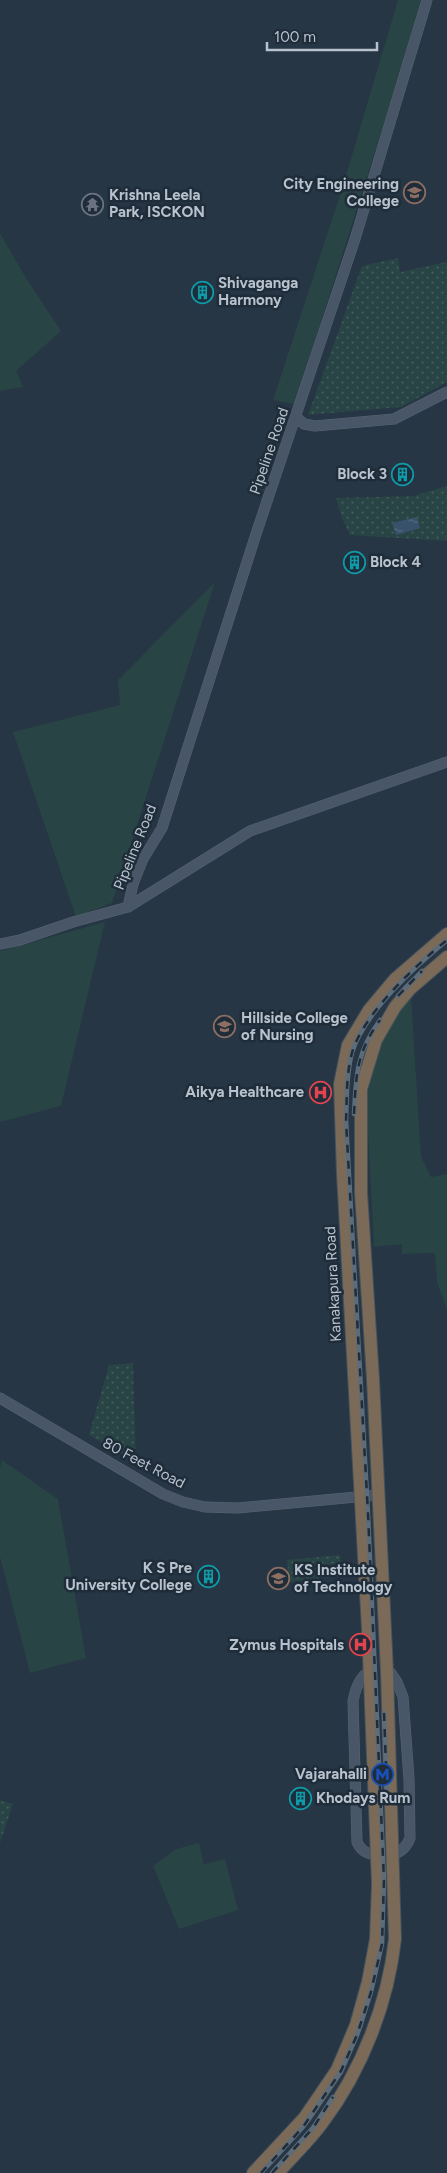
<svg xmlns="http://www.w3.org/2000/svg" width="447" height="2173" font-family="Figtree,sans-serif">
<defs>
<pattern id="park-dots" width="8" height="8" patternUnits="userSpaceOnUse" patternTransform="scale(1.25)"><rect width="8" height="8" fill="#284445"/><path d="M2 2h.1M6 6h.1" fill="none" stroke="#455d5f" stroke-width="1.8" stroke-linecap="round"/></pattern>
<pattern id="water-ripples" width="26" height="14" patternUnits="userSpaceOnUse" patternTransform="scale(1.25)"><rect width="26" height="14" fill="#39526c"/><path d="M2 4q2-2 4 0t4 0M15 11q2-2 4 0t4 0" fill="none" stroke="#546980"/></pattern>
</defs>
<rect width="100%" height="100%" fill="#263644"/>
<path fill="#284445" d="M398,0H421L397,82L295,404L273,400L342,189Z
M0,233L28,281L61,331L16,371L23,387L0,391Z
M215,582L112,903L76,917L13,732L120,705L118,680Z
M105,922L61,1106L0,1122V951Z
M411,995L421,1157L431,1177L447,1174V1310L437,1282L435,1253L402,1254V1244L374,1247L366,1095L375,1059L388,1028Z
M2,1460L58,1499L86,1658L30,1673L0,1557V1468Z
M199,1843L204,1864L225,1859L238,1910L179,1929L153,1866L176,1849Z"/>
<path fill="url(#park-dots)" d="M398,258L400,272L447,262V382L401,407L308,415L362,266Z
M447,486V541L350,535L342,518L336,498L413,496Z
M133,1363L136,1463L89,1435L109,1365Z
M340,1555L342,1576L289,1582L287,1560Z
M0,1800L13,1804L0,1843Z"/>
<path fill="url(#water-ripples)" d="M417,517L420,528L396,535L392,523Z"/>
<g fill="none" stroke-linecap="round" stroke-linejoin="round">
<defs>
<path id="secondary" d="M296,417L304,424L315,426L394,419L447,392
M128,907L133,884L143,859L162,828L257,531L355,239L427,0
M0,944L20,940L73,922L128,907L250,831L447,762
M0,1398L163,1494L183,1502L205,1507L238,1508L378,1495
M369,1672C359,1677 355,1691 353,1701L357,1842C361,1851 367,1854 377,1855
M387,1672L391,1673L397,1682L403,1697L409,1779L410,1838C407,1846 402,1852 393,1854"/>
<path id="highway" d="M253,2173L305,2117L337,2070L356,2025L368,1982L376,1939L378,1884L368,1629L343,1174L340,1084L348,1045L369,1010L395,979L447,934
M278,2173C293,2156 310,2140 323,2122C362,2070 388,2003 395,1939L387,1672L373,1379L361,1193V1089L376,1040L395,1007L410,989L447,957"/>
</defs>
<use href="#secondary" stroke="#596571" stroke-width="11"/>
<use href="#highway" stroke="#45525e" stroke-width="14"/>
<use href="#secondary" stroke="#485667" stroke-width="10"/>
<use href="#highway" stroke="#7a6a57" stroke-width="12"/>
<defs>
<path id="rail" d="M398,996L422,971
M354,1114C356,1076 356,1053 380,1020
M384,1713L387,1793
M261,2173L303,2127L341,2071L357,2035L371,1992L382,1944L384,1880L368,1513L346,1121C347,1099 346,1075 352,1053C363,1014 416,965 447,940
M272,2173L313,2128L333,2097"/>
</defs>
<use href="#rail" stroke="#5d6c7b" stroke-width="4.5"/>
<use href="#rail" stroke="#1f2c39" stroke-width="2.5" stroke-dasharray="8" stroke-linecap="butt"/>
</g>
<defs>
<symbol id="university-ring" viewBox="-11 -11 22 22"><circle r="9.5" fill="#1f2c39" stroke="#8d6e63" stroke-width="1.5"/><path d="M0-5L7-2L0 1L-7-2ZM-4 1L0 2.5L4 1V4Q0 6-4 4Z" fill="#8d6e63"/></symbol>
<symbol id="temple-ring" viewBox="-11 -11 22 22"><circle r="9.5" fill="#1f2c39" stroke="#6b7280" stroke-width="1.5"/><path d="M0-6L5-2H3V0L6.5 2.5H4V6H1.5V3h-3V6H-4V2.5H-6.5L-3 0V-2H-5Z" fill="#6b7280"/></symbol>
<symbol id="building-ring" viewBox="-11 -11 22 22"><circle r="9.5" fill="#1f2c39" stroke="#0f9aa8" stroke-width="1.5"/><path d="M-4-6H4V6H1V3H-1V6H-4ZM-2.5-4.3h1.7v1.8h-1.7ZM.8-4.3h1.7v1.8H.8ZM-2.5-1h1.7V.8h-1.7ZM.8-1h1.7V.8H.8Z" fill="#0f9aa8"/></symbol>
<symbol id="hospital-ring" viewBox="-11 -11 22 22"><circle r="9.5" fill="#1f2c39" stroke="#e0444e" stroke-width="1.5"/><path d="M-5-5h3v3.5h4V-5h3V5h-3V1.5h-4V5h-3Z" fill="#e0444e"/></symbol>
<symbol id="metro-ring" viewBox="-11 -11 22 22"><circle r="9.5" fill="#1f2c39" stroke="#1a4fb4" stroke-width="1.5"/><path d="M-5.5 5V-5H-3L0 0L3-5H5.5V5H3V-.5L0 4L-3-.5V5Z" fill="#1a4fb4"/></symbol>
</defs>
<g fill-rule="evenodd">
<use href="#university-ring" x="402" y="180" width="25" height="25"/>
<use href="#temple-ring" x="80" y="192" width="25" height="25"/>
<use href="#building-ring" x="190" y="280" width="25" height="25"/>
<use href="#building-ring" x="390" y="462" width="25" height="25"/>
<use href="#building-ring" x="342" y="550" width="25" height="25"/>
<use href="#university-ring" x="212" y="1014" width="25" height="25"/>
<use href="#hospital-ring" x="308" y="1080" width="25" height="25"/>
<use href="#building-ring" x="196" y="1564" width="25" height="25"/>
<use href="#university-ring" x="266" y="1566" width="25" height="25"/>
<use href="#hospital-ring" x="348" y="1632" width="25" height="25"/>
<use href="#metro-ring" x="370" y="1762" width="25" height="25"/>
<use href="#building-ring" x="288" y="1786" width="25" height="25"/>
</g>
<g text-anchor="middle" stroke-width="5" stroke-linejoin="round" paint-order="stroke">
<g font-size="15" font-weight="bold" fill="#b8c2cd" stroke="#1f2c39" text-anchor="end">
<text x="399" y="189">City Engineering<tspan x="399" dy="17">College</tspan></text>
<text x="109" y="200" text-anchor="start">Krishna Leela<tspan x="109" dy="17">Park, ISCKON</tspan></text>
<text x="218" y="288" text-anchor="start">Shivaganga<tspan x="218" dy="17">Harmony</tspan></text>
<text x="387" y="479">Block 3</text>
<text x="370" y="567" text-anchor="start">Block 4</text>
<text x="241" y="1023" text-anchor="start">Hillside College<tspan x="241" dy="17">of Nursing</tspan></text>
<text x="304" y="1097">Aikya Healthcare</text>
<text x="192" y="1573">K S Pre<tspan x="192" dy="17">University College</tspan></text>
<text x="294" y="1575" text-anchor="start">KS Institute<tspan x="294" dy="17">of Technology</tspan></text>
<text x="344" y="1650">Zymus Hospitals</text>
<text x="367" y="1779">Vajarahalli</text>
<text x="316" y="1803" text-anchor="start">Khodays Rum</text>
</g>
<g font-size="15" fill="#b8c2cd" stroke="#1f2c39">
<text transform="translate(269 451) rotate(-71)" y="5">Pipeline Road</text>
<text transform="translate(135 847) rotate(-68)" y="5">Pipeline Road</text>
<text transform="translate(333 1284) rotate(-93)" y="5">Kanakapura Road</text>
<text transform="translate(144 1463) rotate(28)" y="5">80 Feet Road</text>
</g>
</g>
<path d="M267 42v8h110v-8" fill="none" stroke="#b8c2cd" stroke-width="2.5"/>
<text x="274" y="42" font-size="15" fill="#b8c2cd" stroke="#1f2c39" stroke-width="4" paint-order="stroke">100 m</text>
</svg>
